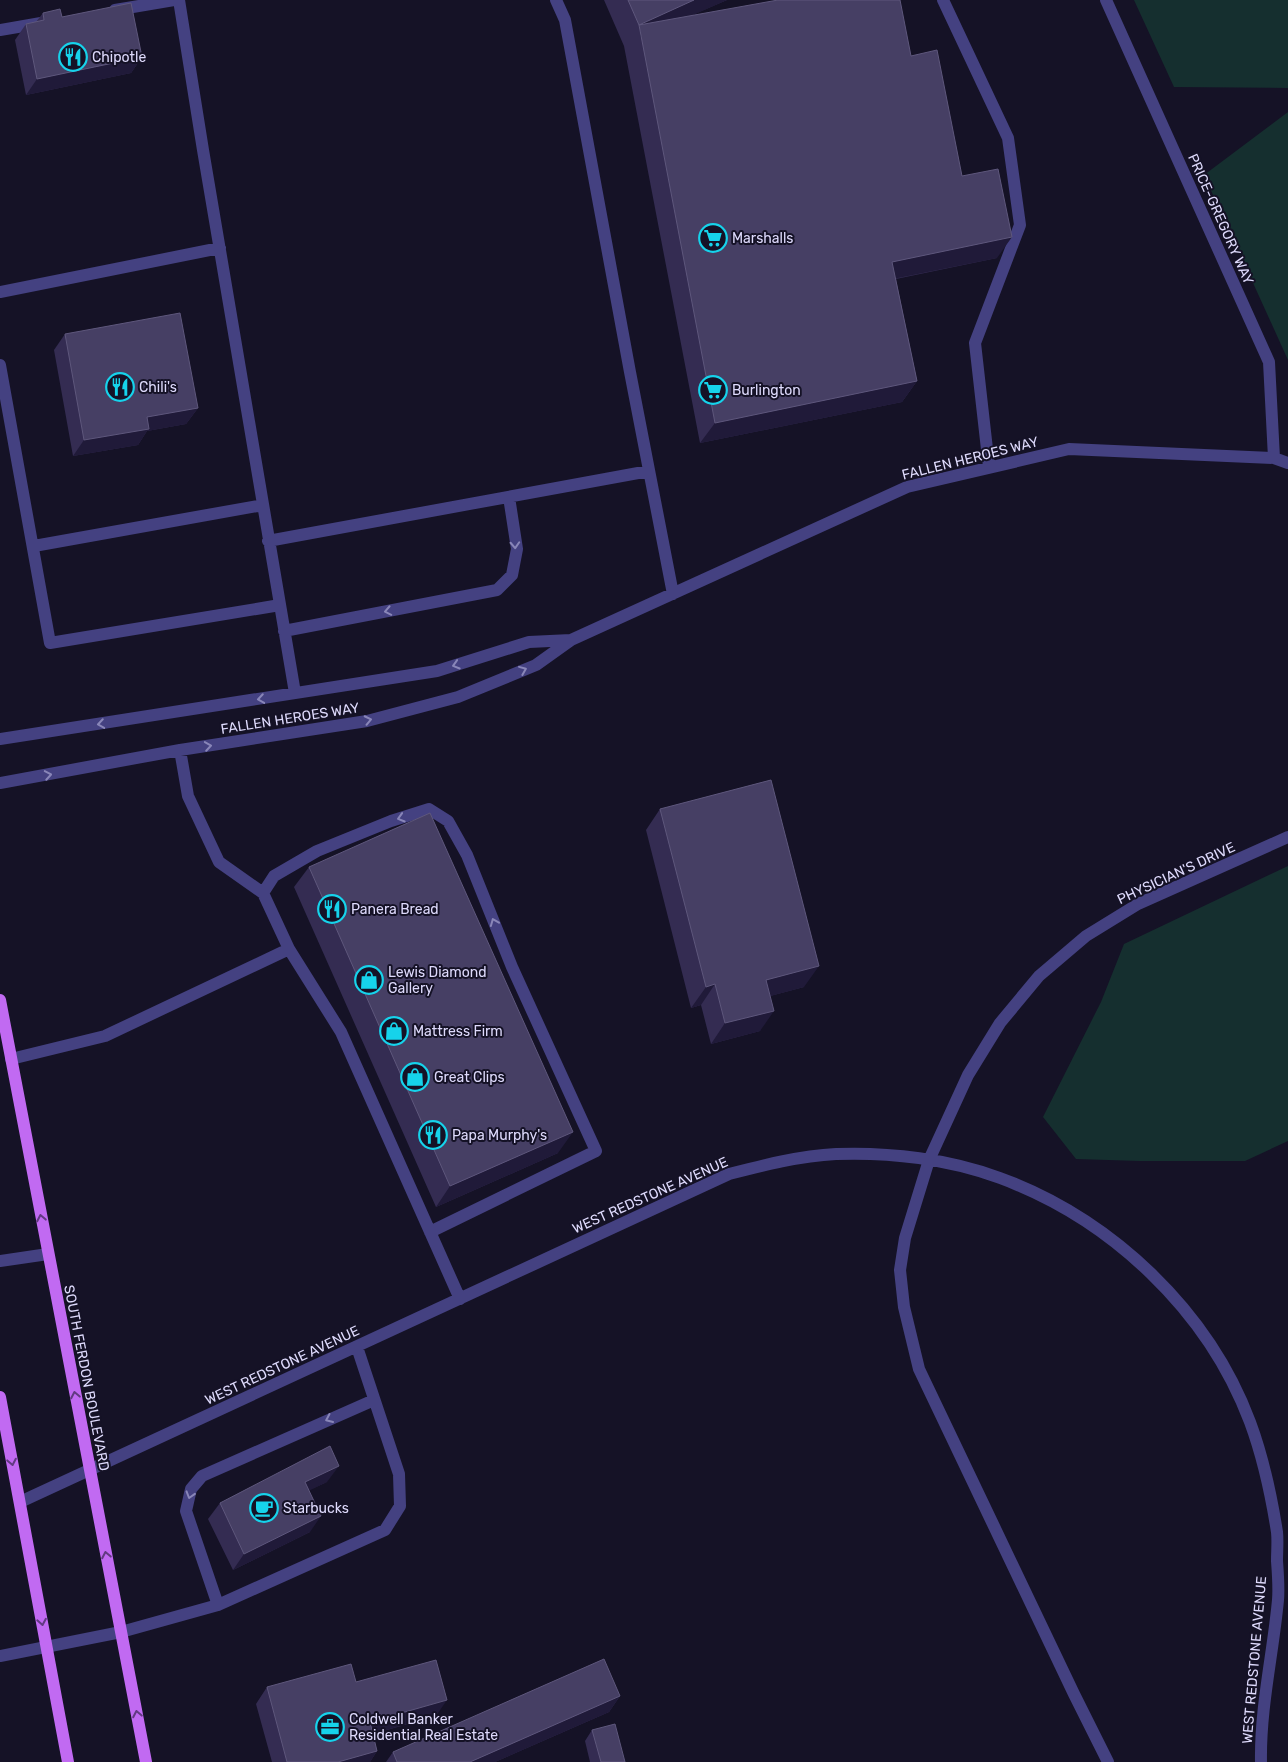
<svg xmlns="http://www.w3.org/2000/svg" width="1288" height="1762" font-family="Rubik,sans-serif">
<rect width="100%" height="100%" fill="#151226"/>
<path fill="#152f2f" d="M1134,0H1288V88L1174,87Z
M1288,112V360L1204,175Z
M1288,866V1141L1245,1161H1140L1076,1159L1043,1117L1101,1002L1124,944Z"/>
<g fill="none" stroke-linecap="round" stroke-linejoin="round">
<path stroke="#444181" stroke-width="12" d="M179,0L203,150L295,693
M556,0L565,20L630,372L673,594
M943,0L1008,138L1020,225L975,343L989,467
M1106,0L1269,362L1274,458
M115,10L174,0
M0,30L41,23
M0,292L220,248
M0,365L50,643L280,605
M268,541L649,471
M34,546L263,505
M284,631L497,590L512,575L517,549L509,497
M0,739L437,671L529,642L571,640
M180,750L188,796L219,862L263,893L289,949
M0,783L180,750L367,721L458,697L536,665L571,640L907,487L1069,449L1274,458L1288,463
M263,893L274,876L317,851L391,821L429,809L448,821L467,855L512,967L596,1151L430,1232
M11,1059L105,1036L289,949L341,1032L460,1299
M0,1261L48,1254
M20,1502L729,1174C764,1165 799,1156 836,1154C890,1152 949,1159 1000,1178C1111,1219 1208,1310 1250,1422C1263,1457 1271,1494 1277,1532C1278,1541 1277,1551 1277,1561C1278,1574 1279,1588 1278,1600C1273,1654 1260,1708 1261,1762
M218,1605L186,1511L191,1489L202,1476L374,1400
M0,1656L121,1632L218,1605L385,1530L400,1506L399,1474L357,1347
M1108,1762L1074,1694L919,1369L904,1307L900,1270L905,1238L929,1160L968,1075L1000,1023L1039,976L1086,936L1138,904L1288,837"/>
<path stroke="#c16af2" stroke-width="12" d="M0,1000L146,1762
M0,1397L68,1762"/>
</g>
<path fill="#342c52" d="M604,0H727L692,15L911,56L997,258L896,279L917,381L902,402L700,443L624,46Z
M43,13L62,17L142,57L131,73L26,95L15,40L26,24L36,22Z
M65,334L198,408L186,424L147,431L138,445L73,456L54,350Z
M660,809L804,987L770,996L760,1031L711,1044L701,1005L691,1008L646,830Z
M309,867L558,1153L436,1207L294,887Z
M327,1482L309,1490L310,1532L233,1570L208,1519L220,1503Z
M356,1682L436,1716L373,1734L377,1751L370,1762H272L256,1704L267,1687Z
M620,1696L609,1712L495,1762H386L393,1752Z
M592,1730L625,1762H590L585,1741Z"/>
<path fill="#201a39" d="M694,0H727L641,38L639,25Z
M142,57L131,73L26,95L37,79Z
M1012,237L997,258L878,282L892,262Z
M917,381L902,402L700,443L715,423Z
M198,408L186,424L147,431L138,445L73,456L84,440L147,417Z
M819,966L804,987L752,1001L766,980Z
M715,984L701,1005L691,1008L706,987Z
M774,1011L760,1031L711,1044L725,1023Z
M573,1132L558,1153L436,1207L450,1186Z
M339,1466L327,1482L294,1498L305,1482Z
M321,1516L310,1532L233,1570L244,1554Z
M620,1696L609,1712L495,1762H470Z
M447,1700L436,1716L358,1738L370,1722Z
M377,1751L370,1762H338Z"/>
<path fill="#463f64" stroke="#5e577c" d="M628,0H694L639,25Z
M778,0H900L911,56L937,50L962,176L998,169L1012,237L892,262L917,381L715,423L639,25Z
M131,3L142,57L37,79L26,24L44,20L43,13L60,9L62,17Z
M180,313L198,408L147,417L149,429L84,440L65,334Z
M771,780L819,966L766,980L774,1011L725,1023L715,984L706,987L660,809Z
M430,813L573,1132L450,1186L309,867Z
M330,1446L339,1466L305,1482L321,1516L244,1554L220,1503Z
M604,1659L620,1696L470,1762H397L393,1752Z
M436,1660L447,1700L370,1722L377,1751L338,1762H287L267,1687L351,1664L356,1682Z
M615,1724L625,1762H601L592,1730Z"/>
<defs><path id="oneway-chevron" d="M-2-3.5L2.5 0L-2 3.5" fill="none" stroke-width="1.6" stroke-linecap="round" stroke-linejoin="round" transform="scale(1.25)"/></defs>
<g stroke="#8986b8">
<use href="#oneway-chevron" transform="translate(515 545) rotate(87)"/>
<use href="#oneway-chevron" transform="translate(388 611) rotate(169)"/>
<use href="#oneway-chevron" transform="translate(456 665) rotate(163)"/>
<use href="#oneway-chevron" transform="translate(523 670) rotate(-22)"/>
<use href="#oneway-chevron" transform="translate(261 699) rotate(171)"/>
<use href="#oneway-chevron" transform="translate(368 720) rotate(-12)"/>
<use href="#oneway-chevron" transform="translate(101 724) rotate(171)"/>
<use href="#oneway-chevron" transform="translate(208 746) rotate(-9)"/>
<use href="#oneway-chevron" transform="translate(48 775) rotate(-10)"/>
<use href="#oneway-chevron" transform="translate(401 818) rotate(163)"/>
<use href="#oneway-chevron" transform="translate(494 922) rotate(-112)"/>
<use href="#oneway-chevron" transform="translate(329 1419) rotate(156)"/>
<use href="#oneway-chevron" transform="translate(190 1495) rotate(107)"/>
</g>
<g stroke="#623a82">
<use href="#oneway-chevron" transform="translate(41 1218) rotate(-101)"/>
<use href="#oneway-chevron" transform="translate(75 1395) rotate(-101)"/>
<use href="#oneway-chevron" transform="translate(12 1462) rotate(79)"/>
<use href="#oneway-chevron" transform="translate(106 1555) rotate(-101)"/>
<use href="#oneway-chevron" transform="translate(42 1622) rotate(80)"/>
<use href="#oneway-chevron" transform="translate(137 1714) rotate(-101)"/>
</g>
<defs>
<symbol id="restaurant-ring" viewBox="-11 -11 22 22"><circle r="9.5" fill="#151226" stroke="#16d3eb" stroke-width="1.5"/><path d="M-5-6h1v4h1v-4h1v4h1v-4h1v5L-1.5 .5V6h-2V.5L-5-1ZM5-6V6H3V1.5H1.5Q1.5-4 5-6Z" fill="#16d3eb"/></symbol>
<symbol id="supermarket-ring" viewBox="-11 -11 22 22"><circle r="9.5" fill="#151226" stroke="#16d3eb" stroke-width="1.5"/><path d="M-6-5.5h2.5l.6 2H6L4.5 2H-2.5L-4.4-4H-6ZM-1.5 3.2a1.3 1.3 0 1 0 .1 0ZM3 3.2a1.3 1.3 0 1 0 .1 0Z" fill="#16d3eb"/></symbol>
<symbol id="shop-ring" viewBox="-11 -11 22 22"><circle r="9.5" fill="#151226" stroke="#16d3eb" stroke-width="1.5"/><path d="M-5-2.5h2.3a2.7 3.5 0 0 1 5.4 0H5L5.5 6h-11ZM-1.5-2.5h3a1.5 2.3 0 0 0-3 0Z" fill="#16d3eb"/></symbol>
<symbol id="cafe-ring" viewBox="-11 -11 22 22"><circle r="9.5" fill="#151226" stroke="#16d3eb" stroke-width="1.5"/><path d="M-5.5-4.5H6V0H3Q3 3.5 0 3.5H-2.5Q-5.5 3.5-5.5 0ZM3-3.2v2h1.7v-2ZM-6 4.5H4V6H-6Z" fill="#16d3eb"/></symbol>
<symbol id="office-ring" viewBox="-11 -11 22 22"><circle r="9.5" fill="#151226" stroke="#16d3eb" stroke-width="1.5"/><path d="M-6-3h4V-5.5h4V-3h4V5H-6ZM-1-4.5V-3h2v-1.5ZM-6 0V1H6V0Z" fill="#16d3eb"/></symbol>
</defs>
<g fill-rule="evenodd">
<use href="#restaurant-ring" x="57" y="41" width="32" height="32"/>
<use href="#supermarket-ring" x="697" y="222" width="32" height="32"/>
<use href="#restaurant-ring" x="104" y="371" width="32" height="32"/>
<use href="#supermarket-ring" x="697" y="374" width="32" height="32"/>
<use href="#restaurant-ring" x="316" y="893" width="32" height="32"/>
<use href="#shop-ring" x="353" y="964" width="32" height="32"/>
<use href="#shop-ring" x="378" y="1015" width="32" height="32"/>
<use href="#shop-ring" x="399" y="1061" width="32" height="32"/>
<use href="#restaurant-ring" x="417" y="1119" width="32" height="32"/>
<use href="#cafe-ring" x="248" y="1492" width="32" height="32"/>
<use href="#office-ring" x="314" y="1711" width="32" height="32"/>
</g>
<g text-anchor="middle" stroke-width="4" stroke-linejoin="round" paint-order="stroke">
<g font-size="14" fill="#dedafc" stroke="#151226" text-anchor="start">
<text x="92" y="62">Chipotle</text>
<text x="732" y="243">Marshalls</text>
<text x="139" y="392">Chili's</text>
<text x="732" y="395">Burlington</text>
<text x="351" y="914">Panera Bread</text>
<text x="388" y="977">Lewis Diamond<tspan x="388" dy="16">Gallery</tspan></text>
<text x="413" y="1036">Mattress Firm</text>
<text x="434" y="1082">Great Clips</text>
<text x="452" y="1140">Papa Murphy's</text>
<text x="283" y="1513">Starbucks</text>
<text x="349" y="1724">Coldwell Banker<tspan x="349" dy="16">Residential Real Estate</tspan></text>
</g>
<g font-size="14" fill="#dedafc" stroke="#151226">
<text transform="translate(1221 219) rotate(66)" y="5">PRICE-GREGORY WAY</text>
<text transform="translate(970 458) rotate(-14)" y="5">FALLEN HEROES WAY</text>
<text transform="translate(290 718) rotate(-9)" y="5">FALLEN HEROES WAY</text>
<text transform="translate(1176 873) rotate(-25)" y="5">PHYSICIAN'S DRIVE</text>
<text transform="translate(650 1195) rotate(-24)" y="5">WEST REDSTONE AVENUE</text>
<text transform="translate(282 1365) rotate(-25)" y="5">WEST REDSTONE AVENUE</text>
<text transform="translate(87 1378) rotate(79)" y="5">SOUTH FERDON BOULEVARD</text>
<text transform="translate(1254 1660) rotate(-85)" y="5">WEST REDSTONE AVENUE</text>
</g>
</g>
</svg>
